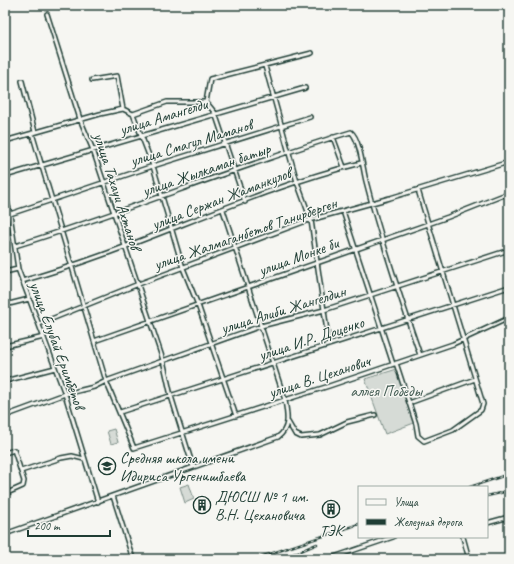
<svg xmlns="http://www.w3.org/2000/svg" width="514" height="564" font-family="Caveat,sans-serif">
<rect width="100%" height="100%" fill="#f6f6f2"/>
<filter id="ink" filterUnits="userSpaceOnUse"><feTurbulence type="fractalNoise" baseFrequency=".025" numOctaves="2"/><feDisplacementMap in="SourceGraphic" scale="8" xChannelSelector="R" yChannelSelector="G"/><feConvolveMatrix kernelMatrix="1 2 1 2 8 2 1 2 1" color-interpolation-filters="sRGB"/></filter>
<g filter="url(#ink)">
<path fill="#d6dbd6" stroke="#7a8c85" d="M397,369L414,423L385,434L365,379Z
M114,429L118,442L111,444L107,431Z
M189,484L194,499L185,503L180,487Z"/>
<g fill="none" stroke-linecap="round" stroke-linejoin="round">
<defs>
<path id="minor" d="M47,14L80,119L93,150L163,360L171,396L193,467
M265,66L297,182L311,220L329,345
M92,80L117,76L123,109
M22,81L35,132
M206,102L210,79L312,53
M206,102L215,113L245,202
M133,114L153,166L183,268L198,305L236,416
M32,133L106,381L134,448L329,386L453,344L509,318
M333,137L344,167
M5,141L100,114L123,109L133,114L167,102H206
M5,176L305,88
M5,193L10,214L18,269L65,394L98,502
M343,211L393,364
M10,214L153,166L310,117
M15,246C128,211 237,166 351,132C360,139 363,170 366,181C381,240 400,297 420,355
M5,272L18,269
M22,281C138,249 245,192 361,163
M5,305L29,299
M39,324L136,285L306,221L390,198L509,162
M94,341L448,217L509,193
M5,346L44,337
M396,363L416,424L418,436L424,441L453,430L481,410L483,404L418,190
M5,381L55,368
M409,403L475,379
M120,412L509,287
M5,416L65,394L94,387L106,381L261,326L324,310L509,250
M288,422L295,434L301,437L320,435L347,422L375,415
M5,453L14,450L24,481L23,486L5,494
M21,471L61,458L72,456L84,459
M113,496L133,559
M487,523L509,517
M5,534L278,437C291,427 287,414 285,400L223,210
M463,537L469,559
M328,559L393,537"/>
</defs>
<use href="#minor" stroke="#1f3d34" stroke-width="6"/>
<use href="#minor" stroke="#f6f6f2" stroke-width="3"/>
<defs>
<path id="rail" d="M470,487L509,474
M487,496L509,491
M255,559L359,524
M282,559L317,544"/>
</defs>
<use href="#rail" stroke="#1f3d34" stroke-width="2.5"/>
<use href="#rail" stroke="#f6f6f2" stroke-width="1" stroke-dasharray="3" stroke-linecap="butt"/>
</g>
</g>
<defs>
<symbol id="school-ring" viewBox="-11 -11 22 22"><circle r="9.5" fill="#f6f6f2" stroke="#1f3d34" stroke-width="1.5"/><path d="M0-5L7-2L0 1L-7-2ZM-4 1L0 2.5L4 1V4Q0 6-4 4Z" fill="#1f3d34"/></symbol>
<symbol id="building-ring" viewBox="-11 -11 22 22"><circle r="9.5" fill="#f6f6f2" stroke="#1f3d34" stroke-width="1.5"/><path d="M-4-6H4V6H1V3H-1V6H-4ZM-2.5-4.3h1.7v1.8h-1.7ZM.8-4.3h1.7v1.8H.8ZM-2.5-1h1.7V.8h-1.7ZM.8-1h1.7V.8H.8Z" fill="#1f3d34"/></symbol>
</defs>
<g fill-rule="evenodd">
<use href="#school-ring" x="97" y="456" width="20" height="20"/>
<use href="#building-ring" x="192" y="495" width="20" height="20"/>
<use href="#building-ring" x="321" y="499" width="20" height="20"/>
</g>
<g text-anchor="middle" stroke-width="3" stroke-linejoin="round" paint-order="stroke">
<g font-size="16" fill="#1f3d34" stroke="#f6f6f2">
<text transform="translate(163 116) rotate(-17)" y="6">улица Амангелди</text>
<text transform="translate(191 142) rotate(-17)" y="6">улица Смагул Маманов</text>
<text transform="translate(206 169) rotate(-19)" y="6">улица Жылкаман батыр</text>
<text transform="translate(118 191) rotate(72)" y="6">улица Тахауи Ахтанов</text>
<text transform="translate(221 198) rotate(-21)" y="6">улица Сержан Жаманкулов</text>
<text transform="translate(245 233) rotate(-19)" y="6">улица Жалмаганбетов Танирберген</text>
<text transform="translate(298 256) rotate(-20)" y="6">улица Монке би</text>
<text transform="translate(283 309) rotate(-17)" y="6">улица Алиби Жангелдин</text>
<text transform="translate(311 338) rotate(-18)" y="6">улица И.Р. Доценко</text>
<text transform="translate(58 345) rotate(70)" y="6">улица Елубай Еримбетов</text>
<text transform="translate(319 376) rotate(-18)" y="6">улица В. Цеханович</text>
</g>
<g font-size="16" fill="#445d54" stroke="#f6f6f2">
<text x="386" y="396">аллея Победы</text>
</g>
<g font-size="16" fill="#1f3d34" stroke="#f6f6f2" text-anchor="start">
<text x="120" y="463">Средняя школа имени<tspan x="120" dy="18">Идириса Ургенишбаева</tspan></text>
<text x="215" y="502">ДЮСШ № 1 им.<tspan x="215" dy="18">В.Н. Цехановича</tspan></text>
<text x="331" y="536" text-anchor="middle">ТЭК</text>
</g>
</g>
<rect width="514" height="564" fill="none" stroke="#f6f6f2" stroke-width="20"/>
<rect x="10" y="10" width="494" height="544" fill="none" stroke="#1f3d34" stroke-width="1.5" filter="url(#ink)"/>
<rect x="358" y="486" width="130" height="52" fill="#f6f6f2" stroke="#a0aca6"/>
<rect x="366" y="499" width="20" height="6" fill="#f6f6f2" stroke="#a0aca6"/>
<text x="394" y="506" font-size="12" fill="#1f3d34">Улица</text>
<rect x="366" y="519" width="20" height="6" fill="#1f3d34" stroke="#a0aca6"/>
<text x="394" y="526" font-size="12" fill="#1f3d34">Железная дорога</text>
<path d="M28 530v6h82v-6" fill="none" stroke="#1f3d34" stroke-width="2"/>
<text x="34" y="530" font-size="12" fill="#1f3d34" stroke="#f6f6f2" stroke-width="3" paint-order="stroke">200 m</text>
</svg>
